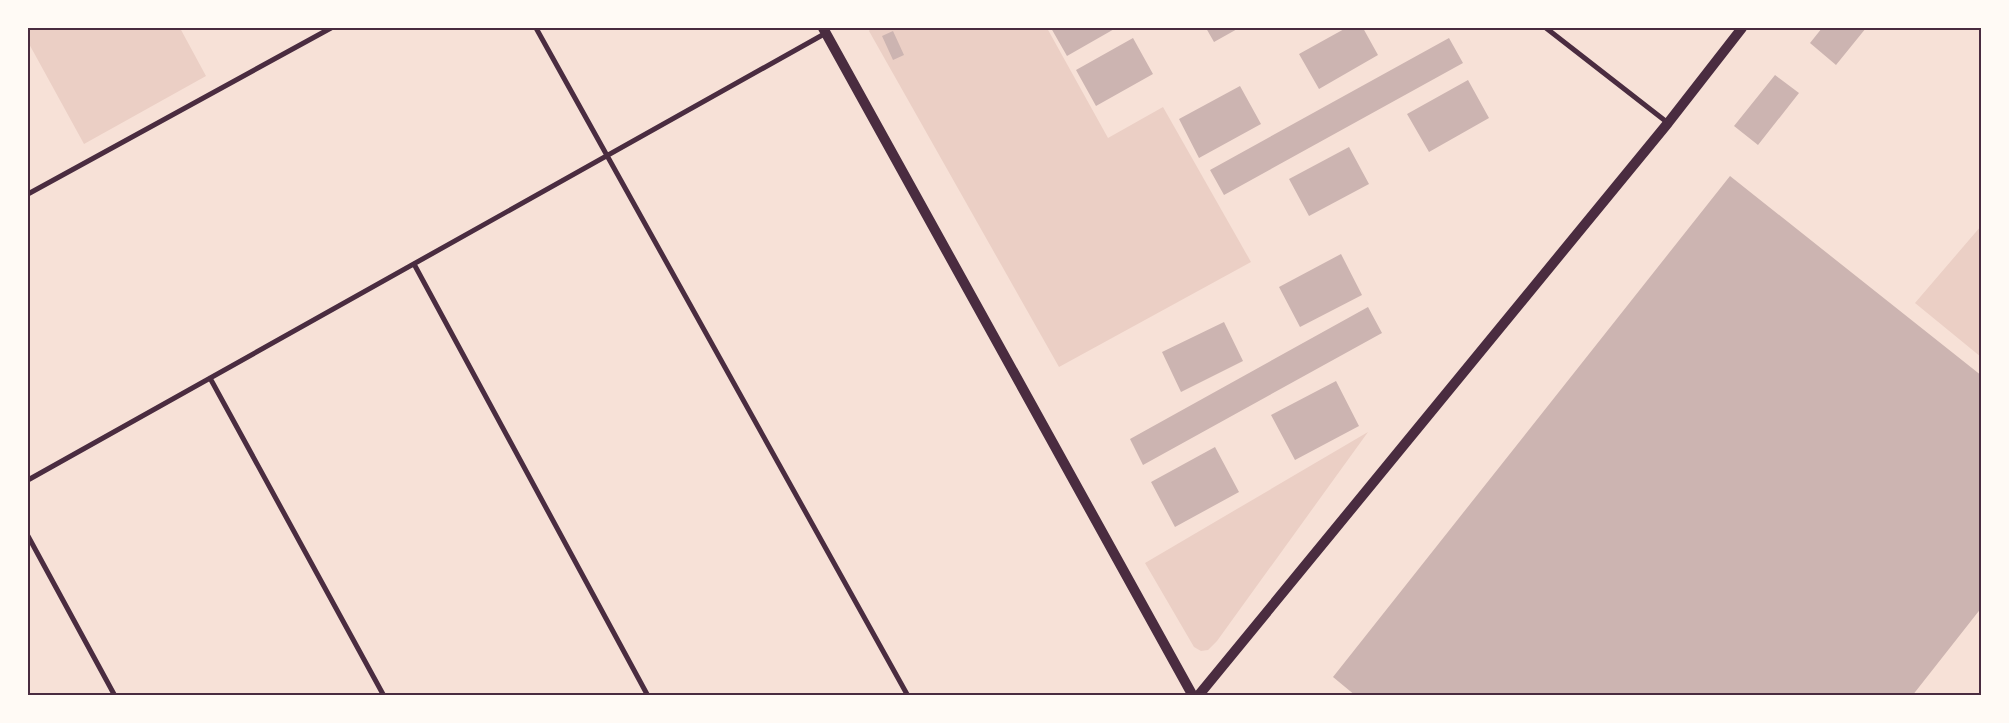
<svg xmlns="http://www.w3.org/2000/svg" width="2009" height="723" font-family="'Space Grotesk',sans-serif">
<rect width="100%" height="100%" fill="#f7e1d7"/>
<path fill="#ebcfc5" d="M28,28H180L206,76L84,144L28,42Z
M871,28H1047L1108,138L1163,107L1251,262L1059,367L869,31Z
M1981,226V357L1915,303Z
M1368,432L1217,641L1208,650L1201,651L1194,647L1145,563Z"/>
<path fill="#ccb4b1" d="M1051,28H1116L1067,56Z
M1206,28H1239L1214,42Z
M1346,28H1363L1378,55L1319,89L1299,54Z
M1822,28H1866L1836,65L1810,43Z
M893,31L904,55L893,60L882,36Z
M1133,38L1153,74L1096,106L1076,70Z
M1449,38L1463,63L1224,195L1210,170Z
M1775,75L1799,93L1758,145L1734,126Z
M1468,80L1489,118L1429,152L1407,114Z
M1240,86L1261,124L1199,158L1179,119Z
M1349,147L1369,184L1309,216L1289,179Z
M1730,176L1982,376V607L1912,696H1356L1333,677Z
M1341,254L1362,295L1300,327L1279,287Z
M1368,307L1382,333L1143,465L1130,439Z
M1224,322L1243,361L1181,392L1162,352Z
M1336,381L1359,426L1295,460L1271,415Z
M1215,447L1239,492L1175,527L1151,482Z"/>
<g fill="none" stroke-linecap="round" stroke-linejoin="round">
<path stroke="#4a2c40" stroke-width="5" d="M536,28L908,696
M1546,28L1668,123
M28,194L331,28
M414,264L648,696
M210,378L384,696
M28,480L826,33
M28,536L115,696"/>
<path stroke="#4a2c40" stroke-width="10" d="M823,28L1193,696
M1198,696L1668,123L1742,28"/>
</g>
<rect width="2009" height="723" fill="none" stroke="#fffaf5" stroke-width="58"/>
<rect x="29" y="29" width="1951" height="665" fill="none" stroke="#4a2c40" stroke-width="2"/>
</svg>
